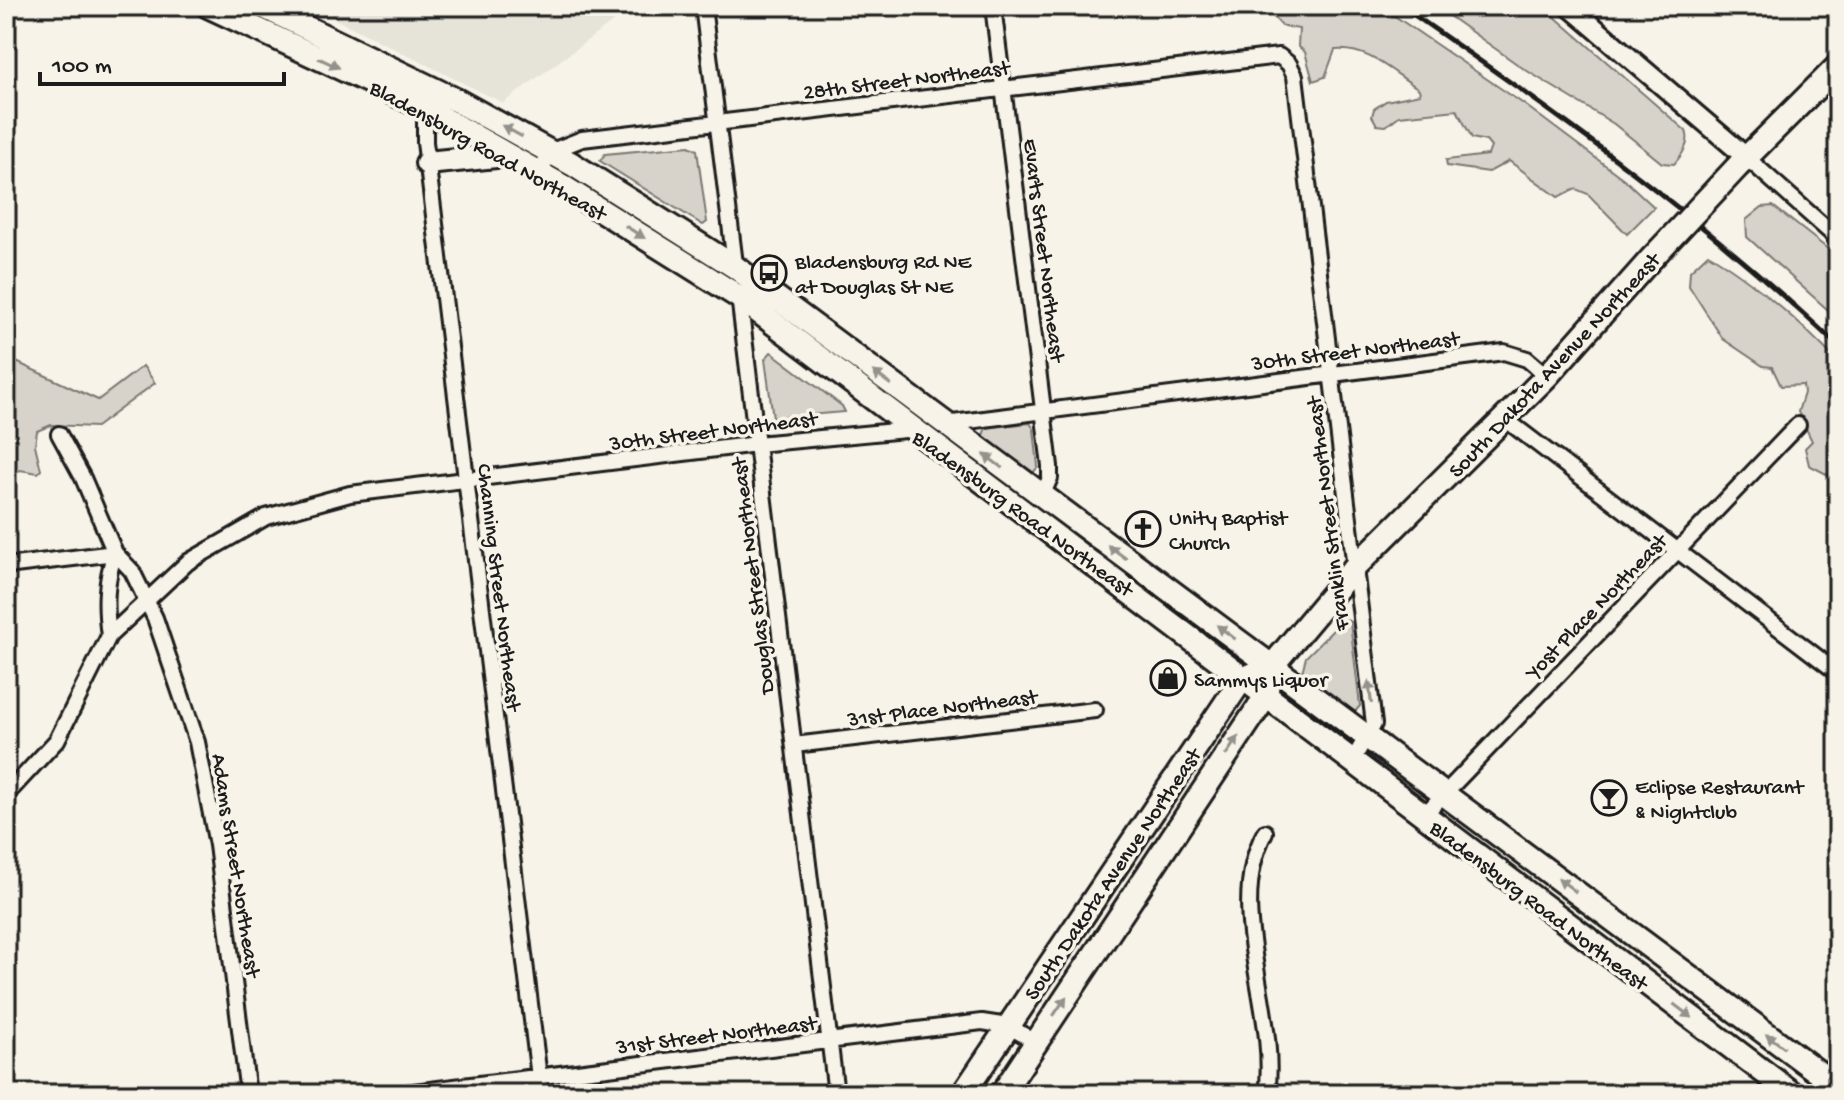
<svg xmlns="http://www.w3.org/2000/svg" width="1844" height="1100" font-family="'Gochi Hand',sans-serif">
<rect width="100%" height="100%" fill="#f7f3e8"/>
<filter id="ink" filterUnits="userSpaceOnUse"><feTurbulence type="fractalNoise" baseFrequency=".0125" numOctaves="2"/><feDisplacementMap in="SourceGraphic" scale="16" xChannelSelector="R" yChannelSelector="G"/><feConvolveMatrix kernelMatrix="1 2 1 2 8 2 1 2 1" color-interpolation-filters="sRGB"/></filter>
<g filter="url(#ink)">
<path fill="#e6e3d9" d="M309,6H634L503,103Z"/>
<path fill="#d7d3cb" stroke="#7a7874" stroke-width="2" d="M1258,6H1380L1525,105L1625,180L1654,207L1627,234L1588,194L1576,189L1558,197L1509,161L1489,172L1447,166L1446,160L1488,155L1491,147L1486,141L1472,138L1457,110L1399,116L1386,126L1377,125L1372,116L1374,109L1386,101L1420,94L1419,89C1391,71 1368,47 1335,50L1325,77L1313,81L1305,52L1298,46L1299,29L1282,26L1270,13H1259Z
M1435,6H1535L1554,16L1686,131C1691,143 1682,155 1674,164L1662,163L1614,124L1524,69Z
M689,146L697,150L707,222L703,225L600,161L605,154Z
M1773,206L1838,257V319L1747,237L1746,220L1762,207Z
M1708,254C1752,279 1803,325 1838,362V480L1809,465L1805,448L1812,441L1798,412L1804,393L1803,385L1781,386L1772,367L1763,366L1723,339L1689,286L1690,271Z
M771,352L842,406L845,412L773,418L765,359Z
M12,360L98,400L143,366L155,383L96,427L51,425L37,431L35,445L41,470L38,473L20,470L6,477V373Z
M1030,423L1034,429L1038,467L1033,473L982,437L986,428Z
M1345,618L1350,622L1360,706L1354,713L1302,672L1306,657Z"/>
<g fill="none" stroke-linecap="round" stroke-linejoin="round">
<defs>
<path id="minor" d="M703,6L736,272
M993,6L1050,466V478L1041,498
M425,102V142L541,1094
M1746,157L1838,239
M537,171L557,149L582,139L1279,56L1289,64L1295,76L1374,724L1351,763
M739,296L836,1094
M1505,419L1838,673
M945,424L1504,352L1527,359L1547,376
M59,434L83,478L115,553L132,571L155,618L197,742L217,845L248,1094
M6,566L115,553
M109,636C105,607 105,581 115,553
M794,745L1095,710
M6,795L57,740L109,636L188,562L266,517L350,494L757,444L916,429
M1423,816L1798,425
M1265,832C1223,910 1279,1010 1267,1094
M397,1094L982,1022L1008,1026L1036,1042"/>
<path id="tertiary" d="M1569,6L1746,157"/>
<path id="primary" d="M208,6L423,107L559,184L739,297L1793,1094
M262,6L456,100L572,164L735,267L1838,1087
M427,163L506,155
M1739,165L1838,66
M963,1094L1242,679L1272,666L1355,567L1547,376L1651,259
M1002,1094L1266,696L1268,683"/>
</defs>
<use href="#minor" stroke="#1c1c1c" stroke-width="20"/>
<use href="#tertiary" stroke="#1c1c1c" stroke-width="24"/>
<use href="#primary" stroke="#1c1c1c" stroke-width="28"/>
<use href="#minor" stroke="#f7f3e8" stroke-width="14"/>
<use href="#tertiary" stroke="#f7f3e8" stroke-width="18"/>
<use href="#primary" stroke="#f7f3e8" stroke-width="22"/>
<path stroke="#1c1c1c" stroke-width="5" d="M1401,6C1554,111 1703,218 1838,346"/>
<defs>
<path id="primary-bridge" d="M1651,259L1739,165"/>
</defs>
<use href="#primary-bridge" stroke="#1c1c1c" stroke-width="28" stroke-linecap="butt"/>
<use href="#primary-bridge" stroke="#f7f3e8" stroke-width="22"/>
</g>
<defs><path id="oneway-solid" d="M-6-.8H1V-3.2L6.5 0L1 3.2V.8H-6Z" transform="scale(2)"/></defs>
<g fill="#94928c">
<use href="#oneway-solid" transform="translate(329 63) rotate(25)"/>
<use href="#oneway-solid" transform="translate(512 131) rotate(-151)"/>
<use href="#oneway-solid" transform="translate(635 232) rotate(32)"/>
<use href="#oneway-solid" transform="translate(882 378) rotate(-143)"/>
<use href="#oneway-solid" transform="translate(993 461) rotate(-143)"/>
<use href="#oneway-solid" transform="translate(1117 552) rotate(-144)"/>
<use href="#oneway-solid" transform="translate(1226 632) rotate(-143)"/>
<use href="#oneway-solid" transform="translate(1370 692) rotate(-97)"/>
<use href="#oneway-solid" transform="translate(1232 746) rotate(-56)"/>
<use href="#oneway-solid" transform="translate(1567 885) rotate(-143)"/>
<use href="#oneway-solid" transform="translate(1060 1006) rotate(-56)"/>
<use href="#oneway-solid" transform="translate(1683 1011) rotate(37)"/>
<use href="#oneway-solid" transform="translate(1775 1041) rotate(-144)"/>
</g>
</g>
<defs>
<symbol id="bus-ring" viewBox="-11 -11 22 22"><circle r="9.5" fill="#f7f3e8" stroke="#1c1c1c" stroke-width="1.5"/><path d="M-5-6H5V4H4V6H2V4H-2V6H-4V4H-5ZM-3.5-4V0h7V-4ZM-3.5 1.2v1.5H-2V1.2ZM2 1.2v1.5H3.5V1.2Z" fill="#1c1c1c"/></symbol>
<symbol id="church-ring" viewBox="-11 -11 22 22"><circle r="9.5" fill="#f7f3e8" stroke="#1c1c1c" stroke-width="1.5"/><path d="M-1.2-6h2.4v3.5h3.3v2.4h-3.3V6h-2.4V-.1h-3.3v-2.4h3.3Z" fill="#1c1c1c"/></symbol>
<symbol id="shop-ring" viewBox="-11 -11 22 22"><circle r="9.5" fill="#f7f3e8" stroke="#1c1c1c" stroke-width="1.5"/><path d="M-5-2.5h2.3a2.7 3.5 0 0 1 5.4 0H5L5.5 6h-11ZM-1.5-2.5h3a1.5 2.3 0 0 0-3 0Z" fill="#1c1c1c"/></symbol>
<symbol id="bar-ring" viewBox="-11 -11 22 22"><circle r="9.5" fill="#f7f3e8" stroke="#1c1c1c" stroke-width="1.5"/><path d="M-6-5H6L.8 .8V4.5H3.5V6h-7V4.5H-.8V.8Z" fill="#1c1c1c"/></symbol>
</defs>
<g fill-rule="evenodd">
<use href="#bus-ring" x="749" y="253" width="40" height="40"/>
<use href="#church-ring" x="1123" y="509" width="40" height="40"/>
<use href="#shop-ring" x="1148" y="658" width="40" height="40"/>
<use href="#bar-ring" x="1589" y="778" width="40" height="40"/>
</g>
<g text-anchor="middle" stroke-width="7" stroke-linejoin="round" paint-order="stroke">
<g font-size="22" fill="#1c1c1c" stroke="#f7f3e8">
<text transform="translate(906 78) rotate(-7)" y="8">28th Street Northeast</text>
<text transform="translate(489 149) rotate(29)" y="8">Bladensburg Road Northeast</text>
<text transform="translate(1046 250) rotate(83)" y="8">Evarts Street Northeast</text>
<text transform="translate(1355 349) rotate(-7)" y="8">30th Street Northeast</text>
<text transform="translate(1553 364) rotate(-47)" y="8">South Dakota Avenue Northeast</text>
<text transform="translate(713 429) rotate(-7)" y="8">30th Street Northeast</text>
<text transform="translate(1024 512) rotate(36)" y="8">Bladensburg Road Northeast</text>
<text transform="translate(1326 514) rotate(-97)" y="8">Franklin Street Northeast</text>
<text transform="translate(751 576) rotate(-97)" y="8">Douglas Street Northeast</text>
<text transform="translate(501 587) rotate(83)" y="8">Channing Street Northeast</text>
<text transform="translate(1595 605) rotate(-46)" y="8">Yost Place Northeast</text>
<text transform="translate(942 706) rotate(-7)" y="8">31st Place Northeast</text>
<text transform="translate(238 865) rotate(81)" y="8">Adams Street Northeast</text>
<text transform="translate(1111 873) rotate(-56)" y="8">South Dakota Avenue Northeast</text>
<text transform="translate(1540 904) rotate(37)" y="8">Bladensburg Road Northeast</text>
<text transform="translate(716 1033) rotate(-7)" y="8">31st Street Northeast</text>
</g>
<g font-size="22" fill="#1c1c1c" stroke="#f7f3e8" text-anchor="start">
<text x="795" y="268">Bladensburg Rd NE<tspan x="795" dy="25">at Douglas St NE</tspan></text>
<text x="1169" y="524">Unity Baptist<tspan x="1169" dy="25">Church</tspan></text>
<text x="1194" y="686">Sammys Liquor</text>
<text x="1635" y="793">Eclipse Restaurant<tspan x="1635" dy="25">&amp; Nightclub</tspan></text>
</g>
</g>
<rect width="1844" height="1100" fill="none" stroke="#f7f3e8" stroke-width="32"/>
<rect x="16" y="16" width="1812" height="1068" fill="none" stroke="#1c1c1c" stroke-width="3" filter="url(#ink)"/>
<path d="M40 72v12h244v-12" fill="none" stroke="#1c1c1c" stroke-width="4"/>
<text x="52" y="72" font-size="24" fill="#1c1c1c" stroke="#f7f3e8" stroke-width="6" paint-order="stroke">100 m</text>
</svg>
